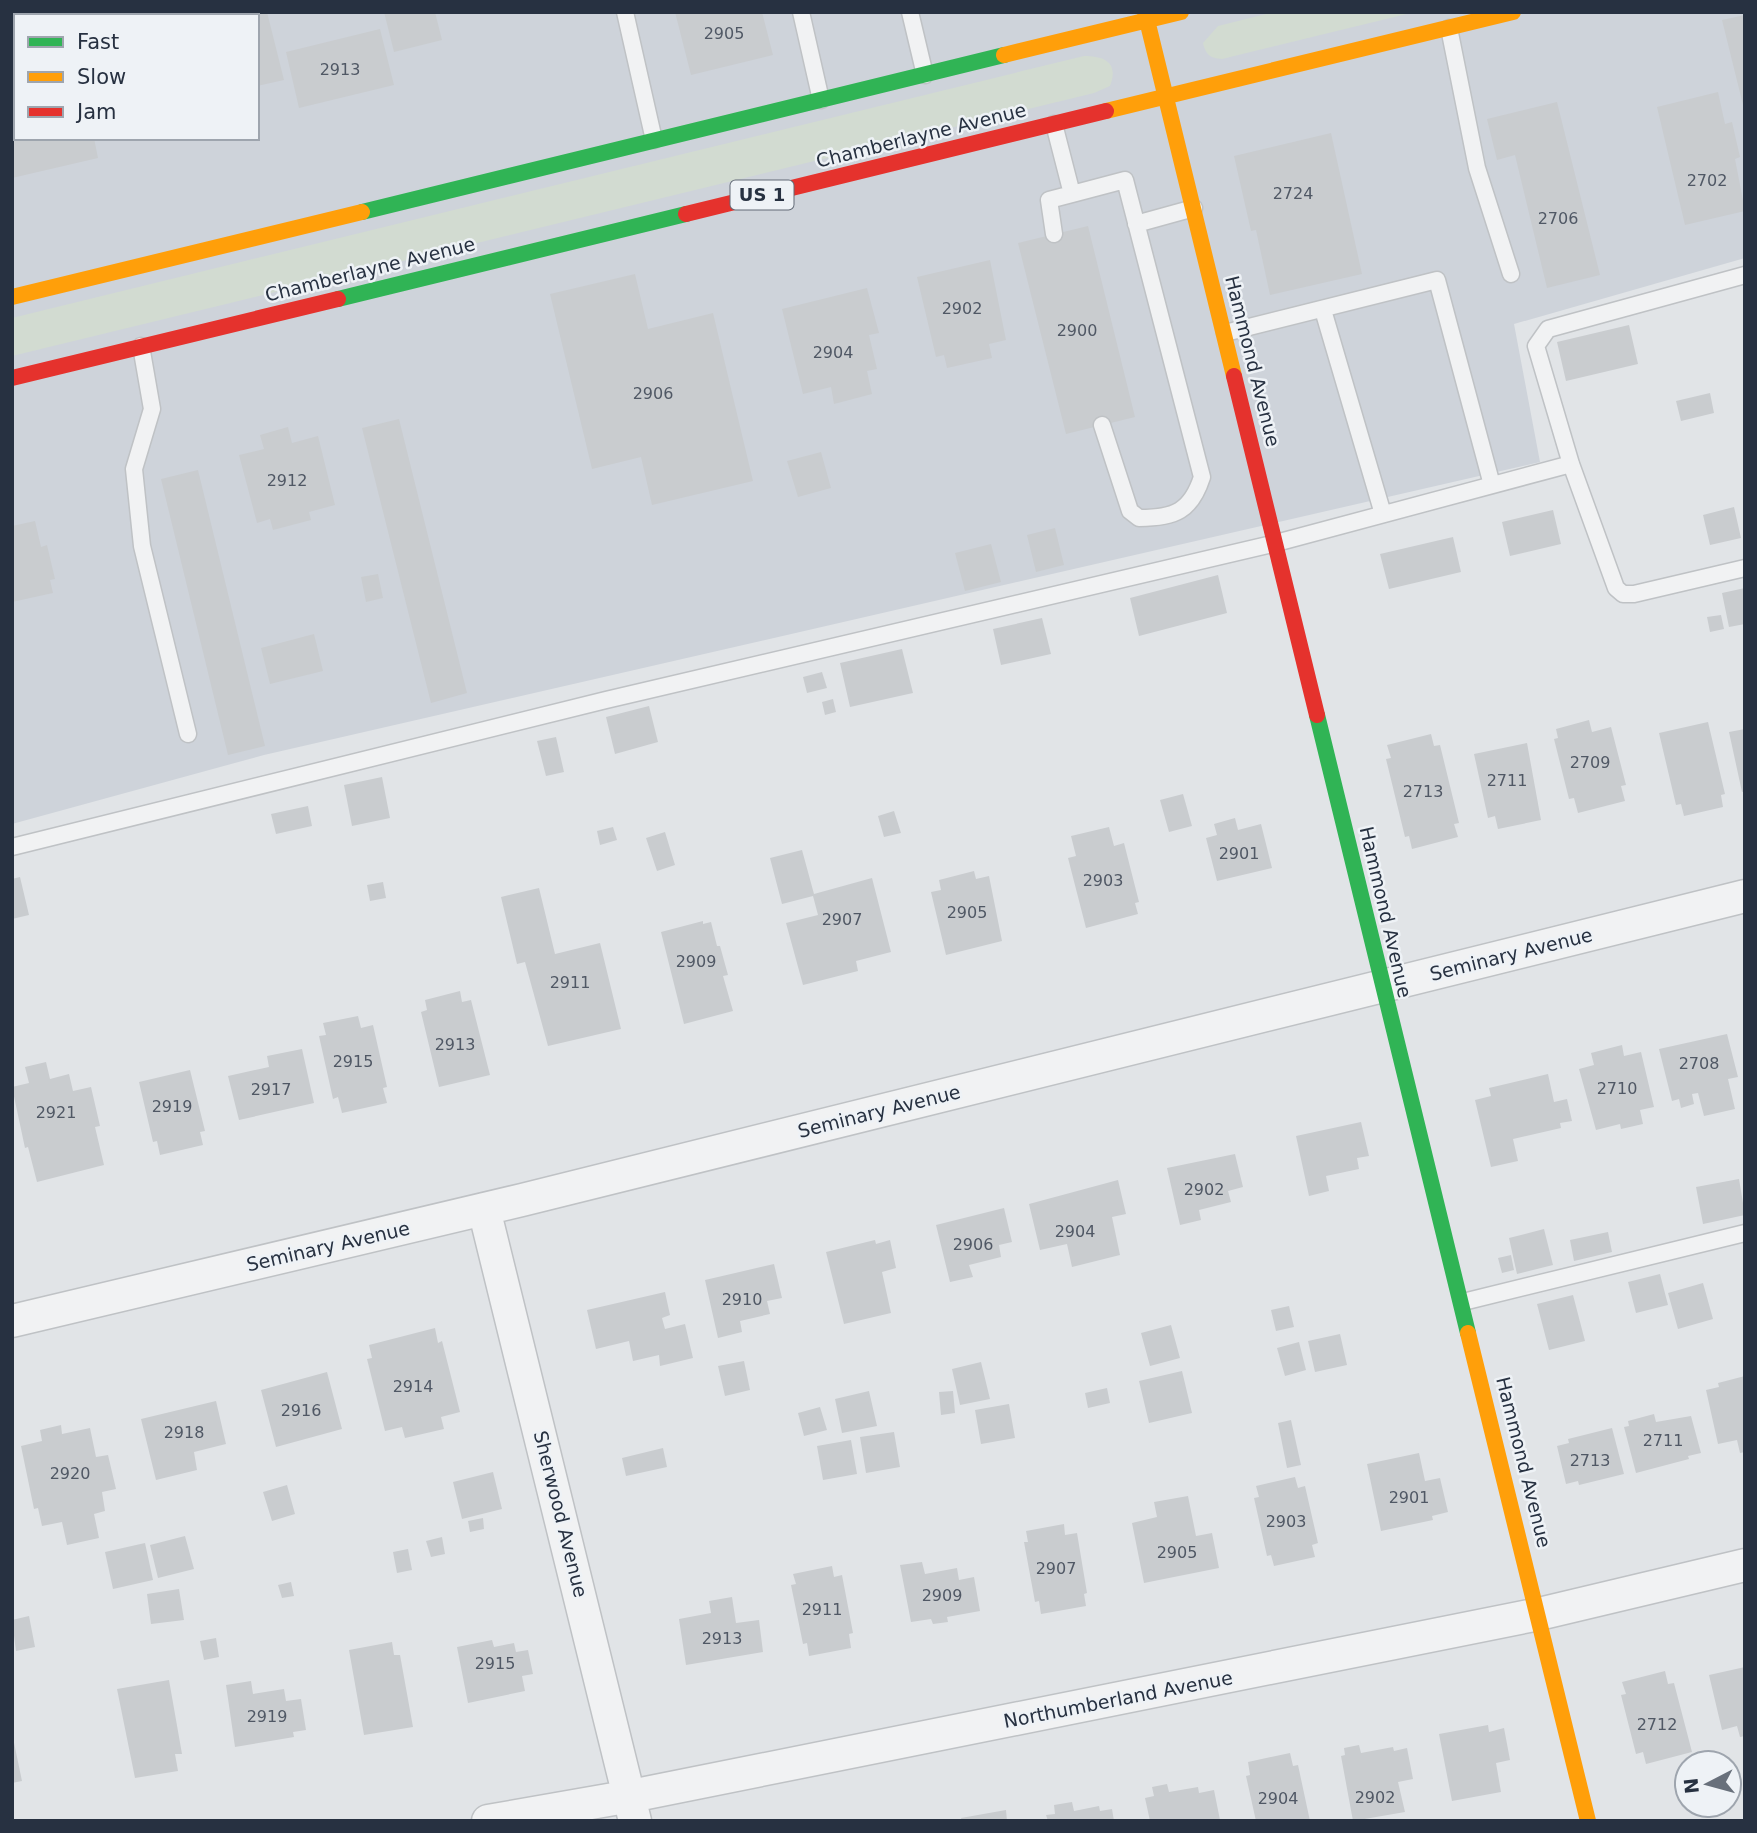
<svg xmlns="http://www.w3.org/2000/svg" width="1757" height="1833" font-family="'DejaVu Sans',sans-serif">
<rect width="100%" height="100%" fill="#e1e4e7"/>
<path fill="#ced3da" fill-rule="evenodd" d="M12,12H1745V258L1514,324L1540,462L264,755L12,824ZM16,16H257V138H16Z"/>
<path fill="#d2dbd1" d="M1274,12H1415L1222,59C1210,58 1206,55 1203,43L1218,26Z
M1084,56C1105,56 1119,63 1110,86L1094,93L12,356V318Z"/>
<path fill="#c9cccf" d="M71,12H123L124,16H72Z
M215,12H267L284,80L257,86V16H216Z
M384,12H435L442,40L394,52Z
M675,12H762L773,55L691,75Z
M1745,15V109H1744L1722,20Z
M380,29L394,85L299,108L286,52Z
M1718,92L1725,124L1732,122L1740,157L1735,159L1745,211L1685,225L1657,107Z
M1557,102L1600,275L1547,288L1515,155L1497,160L1487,119Z
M16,118V138H94L98,158L12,178V119Z
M1331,133L1362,274L1270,295L1256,230L1251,231L1234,156Z
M1088,226L1135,417L1066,434L1018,243Z
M990,260L1006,340L989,344L992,358L947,368L944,355L936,357L917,277Z
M635,274L648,329L713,313L753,481L652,505L641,457L592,469L550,294Z
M867,288L879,333L869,335L877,369L867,371L872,394L834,404L831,387L803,394L782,309Z
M1629,325L1638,364L1566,381L1557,342Z
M1710,393L1714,413L1681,421L1676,401Z
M399,419L467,693L431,703L362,428Z
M288,427L292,443L318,436L335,505L309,512L311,520L273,530L270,519L257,523L239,455L264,449L260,435Z
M821,452L831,488L798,497L787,461Z
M198,470L265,746L228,755L161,479Z
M1734,507L1741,538L1710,545L1703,515Z
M1553,510L1561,544L1510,556L1502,522Z
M35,521L41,547L47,545L55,579L50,580L53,593L12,602V526Z
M1055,528L1064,565L1036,572L1027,535Z
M1453,537L1461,572L1389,589L1380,554Z
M991,544L1001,582L965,591L955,553Z
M378,574L383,598L366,602L361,577Z
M1218,575L1227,613L1139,636L1130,598Z
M1745,588V624L1729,627L1722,593Z
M1721,615L1724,629L1710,632L1707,617Z
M1042,618L1051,654L1001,665L993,629Z
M314,634L323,671L270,684L261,648Z
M902,649L913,693L850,707L840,663Z
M822,672L827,688L807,693L803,677Z
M833,699L836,712L825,715L822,702Z
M649,706L658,742L615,754L606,717Z
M1589,720L1592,732L1611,727L1626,785L1621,786L1625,801L1578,813L1574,798L1569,799L1554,739L1558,738L1556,729Z
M1708,722L1725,794L1721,795L1723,807L1684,816L1681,804L1676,805L1659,733Z
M1745,729V791L1742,792L1729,732Z
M1431,734L1434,746L1440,745L1459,823L1454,824L1458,837L1412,849L1409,836L1405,837L1386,759L1391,758L1387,745Z
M556,737L564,772L546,776L537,741Z
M1527,743L1541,820L1498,829L1495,816L1488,818L1474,754Z
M382,777L390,818L352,826L344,785Z
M1183,794L1192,826L1169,832L1160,800Z
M308,806L312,826L276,834L271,814Z
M894,811L901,833L884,837L878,816Z
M1235,818L1238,830L1261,824L1272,868L1217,881L1206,838L1217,835L1214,824Z
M613,827L617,840L600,845L597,831Z
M1109,827L1114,846L1124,843L1139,902L1135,903L1138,914L1086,928L1068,858L1076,856L1071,836Z
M665,832L675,865L657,871L646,838Z
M802,850L814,894L872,878L891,952L856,961L858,971L803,985L786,923L818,915L813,896L782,904L770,858Z
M974,871L976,879L989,876L1002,941L946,955L931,892L941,890L939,880Z
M20,877L29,915L12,919V879Z
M383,882L386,898L370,901L367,885Z
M539,888L555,954L600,943L621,1029L548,1046L525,962L517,964L501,897Z
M703,921V924L711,922L717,946H720L728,975L723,976L733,1011L684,1024L661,932Z
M460,991L462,1002L471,1000L490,1075L439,1087L421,1012L427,1010L425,1000Z
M358,1016L361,1028L373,1025L387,1087L383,1088L387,1103L342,1113L338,1097L333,1099L319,1036L326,1035L323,1023Z
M1727,1034L1738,1077L1728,1079L1735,1109L1704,1116L1698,1093L1692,1094L1694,1104L1681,1108L1679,1099L1672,1101L1659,1049Z
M1622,1045L1624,1056L1641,1052L1654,1107L1640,1110L1643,1124L1621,1129L1620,1124L1596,1130L1579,1069L1594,1065L1591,1053Z
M302,1049L314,1103L239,1120L228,1076L269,1067L267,1056Z
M46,1062L50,1079L69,1074L73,1091L91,1087L100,1126L95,1127L104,1165L37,1182L28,1147L25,1148L12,1087L29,1083L25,1067Z
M190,1070L205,1131L200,1132L203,1145L160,1155L157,1141L153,1142L139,1082Z
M1548,1074L1554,1102L1567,1099L1572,1121L1560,1123L1561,1128L1513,1139L1518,1161L1491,1167L1475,1100L1491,1096L1489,1088Z
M1361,1122L1369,1156L1357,1158L1359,1169L1326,1176L1329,1191L1309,1196L1296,1136Z
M1235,1154L1243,1187L1228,1191L1231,1202L1199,1210L1201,1220L1180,1225L1167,1168Z
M1739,1179L1745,1215L1703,1224L1696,1187Z
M1118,1180L1126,1214L1112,1217L1120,1255L1072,1267L1067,1244L1040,1250L1029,1204Z
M1004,1208L1012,1242L999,1245L1001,1257L969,1265L973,1277L950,1282L936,1225Z
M1544,1229L1553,1265L1517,1274L1509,1238Z
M1608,1232L1612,1252L1574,1261L1570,1240Z
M875,1240L876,1244L890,1240L896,1268L882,1272L891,1313L844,1324L826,1252Z
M1511,1255L1514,1270L1502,1273L1498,1258Z
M774,1264L782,1298L767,1301L770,1314L740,1321L742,1332L718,1338L705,1280Z
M1660,1274L1668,1305L1636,1313L1628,1282Z
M1703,1283L1713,1319L1678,1329L1668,1293Z
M665,1292L670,1315L662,1318L665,1329L685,1324L693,1358L660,1366L659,1355L633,1361L629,1341L596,1349L587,1310Z
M1573,1295L1585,1341L1549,1350L1537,1304Z
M1289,1306L1294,1327L1276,1331L1271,1310Z
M1171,1325L1180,1358L1150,1366L1141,1333Z
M435,1328L438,1343L442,1341L460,1412L441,1417L444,1429L405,1438L402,1427L385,1431L367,1359L372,1358L369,1345Z
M1340,1334L1347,1365L1315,1372L1308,1341Z
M1299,1342L1306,1370L1285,1376L1277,1348Z
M744,1361L750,1390L725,1396L718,1366Z
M981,1362L990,1399L960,1405L952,1369Z
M1182,1371L1192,1413L1149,1423L1139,1381Z
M327,1372L342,1429L276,1447L261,1390Z
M1745,1376V1452L1740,1453L1737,1440L1718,1444L1706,1390L1719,1387L1718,1383Z
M1107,1388L1110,1403L1088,1408L1085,1393Z
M869,1391L877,1426L842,1433L835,1399Z
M953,1391L955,1413L941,1415L939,1392Z
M216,1401L226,1444L194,1452L197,1470L156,1480L141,1419Z
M1009,1404L1015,1438L981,1444L975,1410Z
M820,1407L827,1430L804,1436L798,1413Z
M1654,1414L1656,1422L1691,1416L1701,1453L1688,1456L1689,1459L1636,1473L1624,1427L1629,1426L1628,1421Z
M1291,1420L1301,1465L1287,1468L1278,1423Z
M61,1425L62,1434L90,1428L96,1457L108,1455L116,1489L102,1492L105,1511L94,1514L99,1538L67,1545L62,1522L42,1526L38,1508L34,1509L21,1446L42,1441L40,1430Z
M1612,1428L1624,1474L1579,1485L1578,1481L1566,1484L1557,1446L1569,1443L1568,1439Z
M894,1432L900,1467L866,1473L860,1437Z
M851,1440L857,1474L823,1480L817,1446Z
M663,1448L667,1467L626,1476L622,1458Z
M1419,1453L1425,1481L1440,1478L1448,1512L1432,1516L1433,1520L1381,1531L1367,1464Z
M493,1472L502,1509L462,1519L453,1482Z
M1295,1477L1298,1488L1305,1486L1318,1543L1312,1545L1315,1557L1274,1566L1271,1555L1267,1556L1254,1498L1259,1497L1256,1486Z
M287,1485L295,1514L272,1521L263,1492Z
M1188,1496L1196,1536L1212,1533L1219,1568L1144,1583L1132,1523L1157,1517L1154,1502Z
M483,1518L484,1529L470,1532L468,1521Z
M1064,1524L1065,1535L1077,1533L1087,1593L1084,1594L1086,1606L1041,1614L1039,1601L1035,1602L1024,1542H1028L1026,1531Z
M185,1536L194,1569L158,1578L150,1545Z
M442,1537L445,1554L431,1557L426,1541Z
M145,1543L153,1580L113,1589L105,1552Z
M408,1549L412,1570L397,1573L393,1552Z
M922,1562L925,1574L957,1568L959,1580L974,1577L980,1611L947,1617L948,1622L933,1624L931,1619L911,1622L900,1565Z
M832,1566L834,1577L842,1575L853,1633L849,1634L851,1648L809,1656L807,1643L803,1644L791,1585L796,1584L793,1574Z
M291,1582L294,1596L282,1598L278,1585Z
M179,1589L184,1620L151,1624L147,1594Z
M732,1597L736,1623L759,1620L763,1652L686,1665L679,1619L711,1613L709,1601Z
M29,1616L35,1647L16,1651L12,1620Z
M216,1638L219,1657L204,1660L200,1641Z
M492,1640L494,1647L514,1643L516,1652L528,1650L533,1674L522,1676L525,1691L468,1703L457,1647Z
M392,1642L394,1655H400L413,1727L364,1735L349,1650Z
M1745,1667V1736L1740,1737L1737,1726L1722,1730L1709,1675Z
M1665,1671L1668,1684L1674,1683L1692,1752L1646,1764L1643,1752L1636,1754L1621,1695L1626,1694L1622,1682Z
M169,1680L182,1754H175L178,1771L135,1778L117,1689Z
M251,1681L253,1694L284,1689L286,1701L301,1699L306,1730L293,1732L294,1737L235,1747L226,1685Z
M1488,1725L1489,1732L1504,1728L1510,1760L1496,1763L1501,1792L1452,1801L1439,1734Z
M12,1733L22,1781L12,1783Z
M1359,1745L1361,1753L1393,1747L1394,1751L1407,1748L1413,1779L1398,1782L1405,1812L1353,1821L1341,1756L1345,1755L1344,1748Z
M1290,1753L1293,1766L1298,1765L1310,1821H1256L1246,1776L1250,1775L1248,1762Z
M1167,1784L1169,1792L1198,1787L1199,1793L1214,1790L1220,1820L1150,1821L1145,1798L1154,1796L1152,1787Z
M1072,1802L1074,1811L1099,1806L1100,1811L1112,1809L1114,1821H1048L1046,1815L1055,1814L1054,1805Z
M1006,1810L1007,1821H962L961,1818Z"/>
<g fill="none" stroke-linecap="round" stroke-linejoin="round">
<defs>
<path id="lane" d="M625,12L654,140
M801,12L821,100
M910,12L925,75
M1449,28L1477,168L1511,274
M1054,124L1072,194L1125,180L1202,477C1191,511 1175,518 1139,518L1130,511L1102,425
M1136,224L1194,208
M1054,234L1049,200L1072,194
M1745,275L1548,329L1536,346L1571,464L1616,588L1623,594H1634L1745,568
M1323,310L1383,514
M1225,333L1437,280L1492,485
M141,346L152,409L134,469L142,546L188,734
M12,847L606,700L1276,543L1571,464
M1463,1302L1745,1233"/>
<path id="street" d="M484,1209L635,1821
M12,1321L522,1200L1745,896
M488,1821L631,1796L1539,1614L1745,1565"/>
</defs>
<use href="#lane" stroke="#bfc2c5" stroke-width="19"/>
<use href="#street" stroke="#bfc2c5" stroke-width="35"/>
<use href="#lane" stroke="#f1f2f3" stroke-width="16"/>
<use href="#street" stroke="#f1f2f3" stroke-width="32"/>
<path stroke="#30b455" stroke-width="16" d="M362,212L1004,55
M338,299L686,214
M1317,715L1468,1333"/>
<path stroke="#ff9f0a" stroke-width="16" d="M1145,12L1234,376
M1004,55L1181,12
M1106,111L1513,12
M12,297L362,212
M1468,1333L1588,1821"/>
<path stroke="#e5322d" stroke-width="16" d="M686,214L1106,111
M1234,376L1317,715
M12,378L338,299"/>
</g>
<g text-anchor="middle" stroke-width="5" stroke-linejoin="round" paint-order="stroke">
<g font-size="16" fill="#505865">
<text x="724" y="39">2905</text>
<text x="340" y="75">2913</text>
<text x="1707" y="186">2702</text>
<text x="1293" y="199">2724</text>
<text x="1558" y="224">2706</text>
<text x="962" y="314">2902</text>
<text x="1077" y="336">2900</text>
<text x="833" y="358">2904</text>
<text x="653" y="399">2906</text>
<text x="287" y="486">2912</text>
<text x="1590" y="768">2709</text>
<text x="1507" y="786">2711</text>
<text x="1423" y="797">2713</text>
<text x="1239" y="859">2901</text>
<text x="1103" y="886">2903</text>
<text x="967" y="918">2905</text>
<text x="842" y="925">2907</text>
<text x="696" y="967">2909</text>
<text x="570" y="988">2911</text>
<text x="455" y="1050">2913</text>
<text x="353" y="1067">2915</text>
<text x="1699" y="1069">2708</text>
<text x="1617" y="1094">2710</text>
<text x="271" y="1095">2917</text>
<text x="172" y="1112">2919</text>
<text x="56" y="1118">2921</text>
<text x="1204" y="1195">2902</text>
<text x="1075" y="1237">2904</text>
<text x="973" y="1250">2906</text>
<text x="742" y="1305">2910</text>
<text x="413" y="1392">2914</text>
<text x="301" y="1416">2916</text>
<text x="184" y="1438">2918</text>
<text x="1663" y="1446">2711</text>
<text x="1590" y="1466">2713</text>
<text x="70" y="1479">2920</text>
<text x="1409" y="1503">2901</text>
<text x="1286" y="1527">2903</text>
<text x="1177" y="1558">2905</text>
<text x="1056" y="1574">2907</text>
<text x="942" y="1601">2909</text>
<text x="822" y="1615">2911</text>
<text x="722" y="1644">2913</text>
<text x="495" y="1669">2915</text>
<text x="267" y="1722">2919</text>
<text x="1657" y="1730">2712</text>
<text x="1375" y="1803">2902</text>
<text x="1278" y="1804">2904</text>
</g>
<rect fill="#eef2f6" stroke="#636b77" stroke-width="2" x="730.5" y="180.5" width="63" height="29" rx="5"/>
<g font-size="18" font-weight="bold" fill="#273141">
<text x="762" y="201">US 1</text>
</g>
<g font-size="19" fill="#273141" stroke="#eef2f6">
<text transform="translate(921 135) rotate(-14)" y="7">Chamberlayne Avenue</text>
<text transform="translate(370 269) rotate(-14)" y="7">Chamberlayne Avenue</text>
<text transform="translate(1253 361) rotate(76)" y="7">Hammond Avenue</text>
<text transform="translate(1386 912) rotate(77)" y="7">Hammond Avenue</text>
<text transform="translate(1511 954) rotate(-14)" y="7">Seminary Avenue</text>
<text transform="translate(879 1111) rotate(-14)" y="7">Seminary Avenue</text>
<text transform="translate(328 1246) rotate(-13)" y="7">Seminary Avenue</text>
<text transform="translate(1524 1462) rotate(76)" y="7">Hammond Avenue</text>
<text transform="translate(561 1514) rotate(76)" y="7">Sherwood Avenue</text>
<text transform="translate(1118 1699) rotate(-11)" y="7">Northumberland Avenue</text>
</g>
</g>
<rect width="1757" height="1833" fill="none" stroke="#273141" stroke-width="28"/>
<rect x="14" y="14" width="245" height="126" fill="#eef2f6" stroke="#9ea5ae" stroke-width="2"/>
<rect x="28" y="37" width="35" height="10" fill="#30b455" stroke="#9ea5ae" stroke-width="2"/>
<text x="77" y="49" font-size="21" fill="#273141">Fast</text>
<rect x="28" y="72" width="35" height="10" fill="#ff9f0a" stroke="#9ea5ae" stroke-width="2"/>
<text x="77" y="84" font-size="21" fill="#273141">Slow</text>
<rect x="28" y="107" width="35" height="10" fill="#e5322d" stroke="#9ea5ae" stroke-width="2"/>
<text x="77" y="119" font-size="21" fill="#273141">Jam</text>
<g transform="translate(1708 1784) rotate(264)"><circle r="33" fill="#eef2f6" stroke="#9ea5ae" stroke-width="2"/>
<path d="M0-5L12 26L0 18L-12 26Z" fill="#68707b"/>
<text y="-10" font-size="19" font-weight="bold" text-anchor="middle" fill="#273141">N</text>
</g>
</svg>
